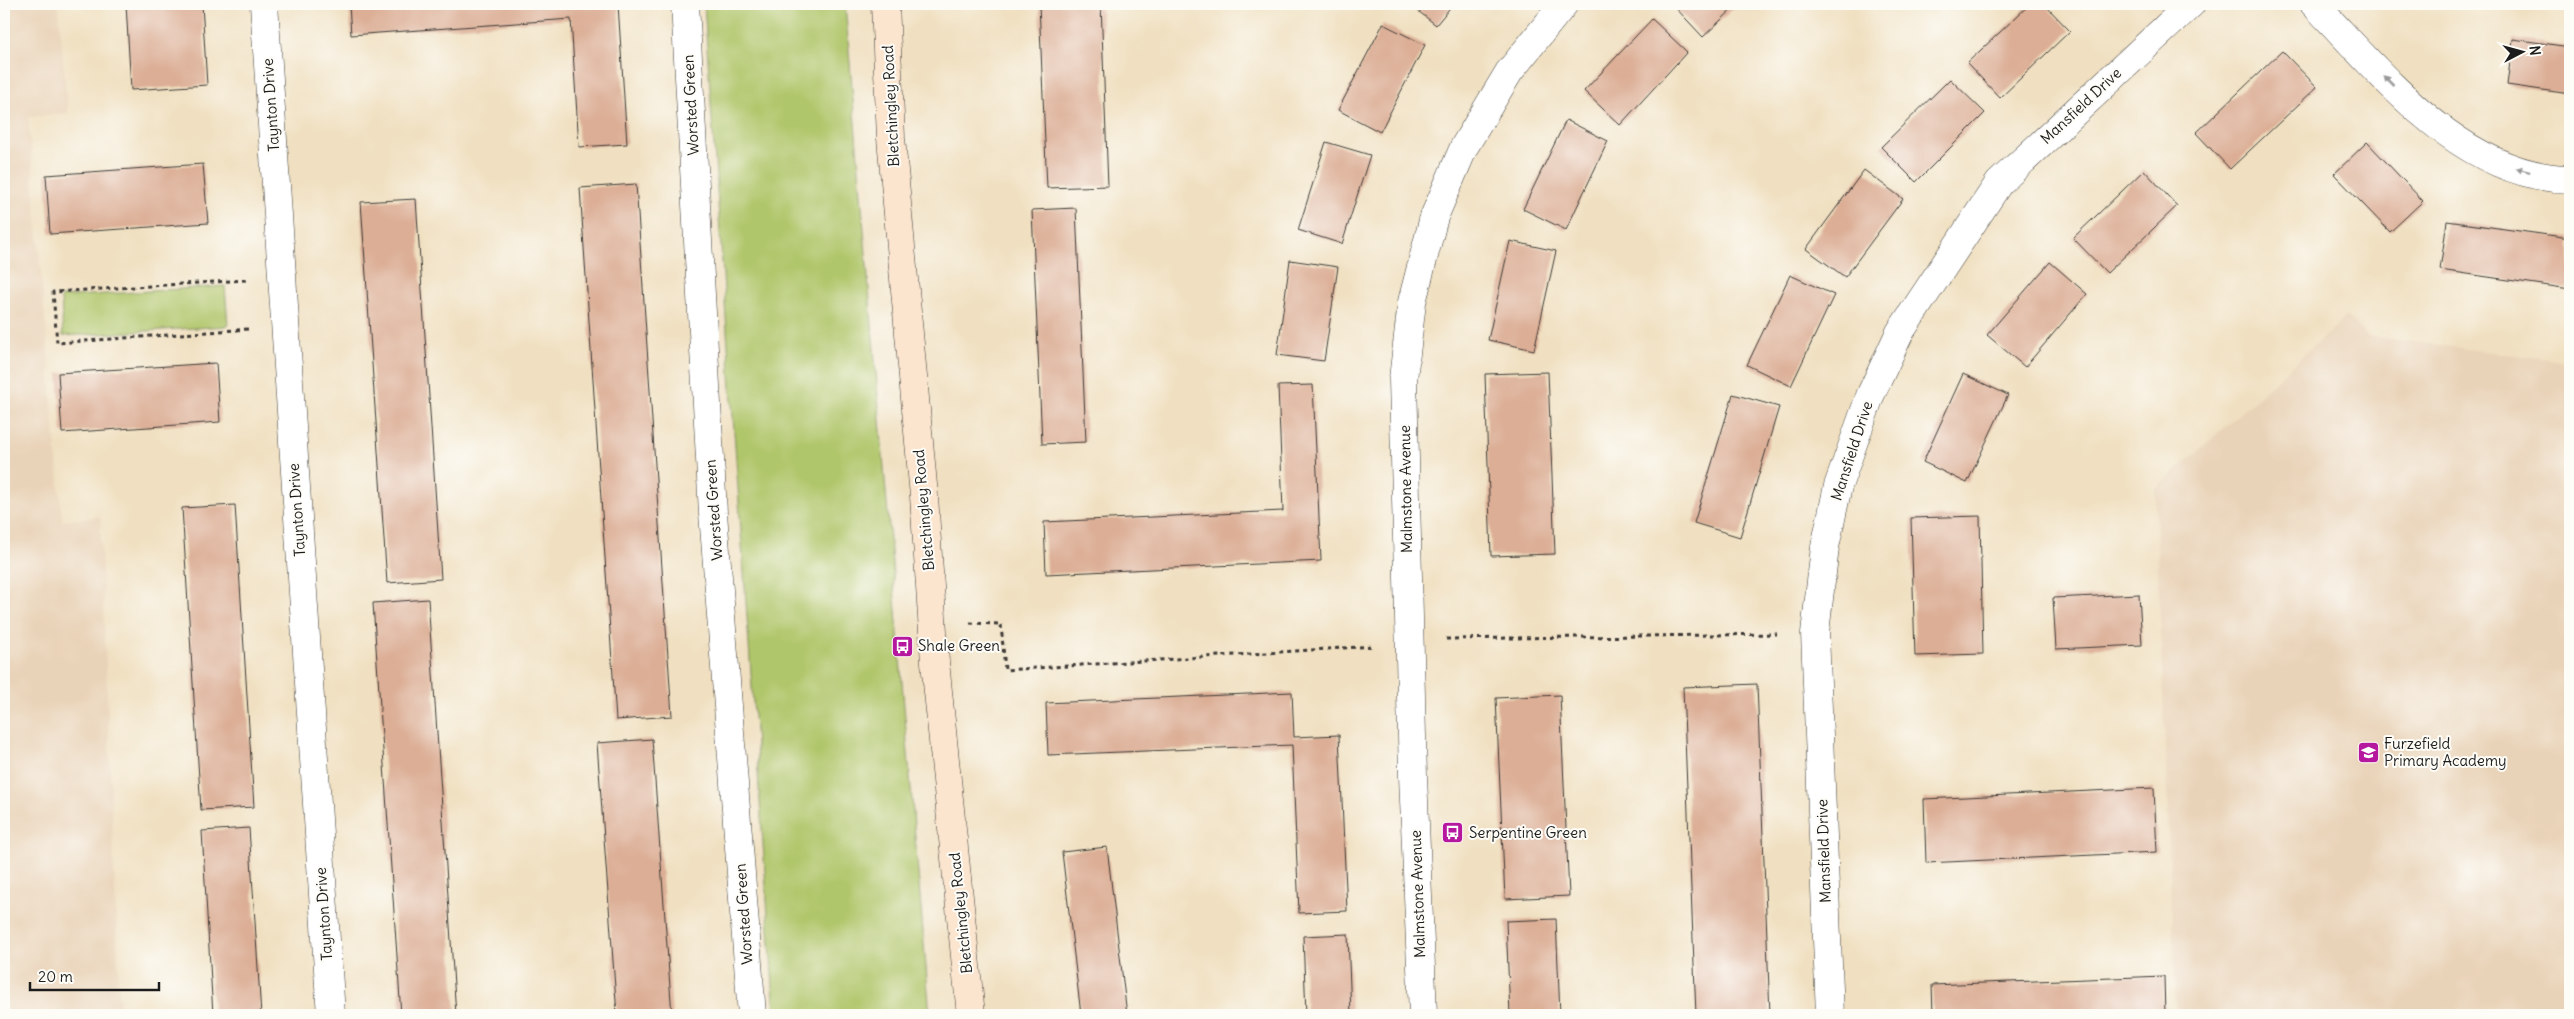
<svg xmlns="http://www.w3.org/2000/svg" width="2574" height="1019" font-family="Delius,sans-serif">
<rect width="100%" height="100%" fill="#fdfcf7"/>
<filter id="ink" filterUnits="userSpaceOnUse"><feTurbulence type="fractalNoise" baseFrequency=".02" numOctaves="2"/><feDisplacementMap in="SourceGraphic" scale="10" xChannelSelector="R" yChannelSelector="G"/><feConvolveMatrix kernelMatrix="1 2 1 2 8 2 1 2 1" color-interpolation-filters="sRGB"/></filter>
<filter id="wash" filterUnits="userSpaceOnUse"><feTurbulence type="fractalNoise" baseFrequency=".0096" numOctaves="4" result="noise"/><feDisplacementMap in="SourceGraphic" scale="20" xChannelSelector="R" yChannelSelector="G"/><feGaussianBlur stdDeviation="1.12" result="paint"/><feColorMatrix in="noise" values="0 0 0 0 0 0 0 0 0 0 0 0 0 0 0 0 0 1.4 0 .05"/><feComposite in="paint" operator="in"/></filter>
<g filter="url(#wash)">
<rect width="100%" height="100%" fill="#f0e0c1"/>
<path fill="#e9d3b8" d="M4,4H58L68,113L28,117L62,521L100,517L120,1015H4Z
M2347,316L2367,336L2570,362V1015H2176L2155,490Z"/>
<path fill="#b0c66a" stroke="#667143" d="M704,4H845L930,1015H775Z
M225,286L228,326L63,336L61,297Z"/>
<g id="blocks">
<path fill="#dcae95" d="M126,4H202L207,85L131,90Z
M349,4H618L627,144L579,147L571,19L351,35Z
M1039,4H1101L1108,186L1047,188Z
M1409,4H1453L1436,25Z
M1672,4H1738L1703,37Z
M2030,4H2044L2070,31L2000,98L1967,63Z
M1652,19L1687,52L1620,125L1584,91Z
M1383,24L1425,45L1380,132L1338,110Z
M2513,39L2570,47V94L2507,85Z
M2282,51L2317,87L2230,169L2196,133Z
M1950,79L1985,113L1916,182L1881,147Z
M1566,120L1608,141L1566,230L1523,209Z
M1326,142L1370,155L1342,244L1298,230Z
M2367,142L2423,201L2390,232L2334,174Z
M203,164L208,223L50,234L46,175Z
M1864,170L1903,199L1845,277L1806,249Z
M2144,170L2177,206L2107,273L2073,238Z
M636,184L672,716L616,720L580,188Z
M416,199L441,579L387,583L361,202Z
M1076,208L1086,442L1042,444L1032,210Z
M2447,221L2570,238V289L2440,270Z
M1510,241L1556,251L1534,350L1488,340Z
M1290,260L1338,267L1324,361L1277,355Z
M2050,262L2087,294L2025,367L1987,335Z
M1790,275L1834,295L1791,386L1747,365Z
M216,363L220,422L62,433L58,373Z
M1548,372L1555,554L1491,556L1485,374Z
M1963,374L2008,395L1967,483L1923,462Z
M1313,385L1321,561L1046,574L1044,522L1283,511L1278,386Z
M1733,394L1779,407L1740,537L1694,523Z
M235,505L254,807L201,810L182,508Z
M1980,516L1983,654L1915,656L1911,518Z
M2139,594L2142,645L2056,649L2053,598Z
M428,599L456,1015H401L373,603Z
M1757,684L1770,1015H1696L1683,687Z
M1292,692L1294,737L1339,735L1347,911L1299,913L1292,745L1048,755L1046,703Z
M1560,695L1569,896L1505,899L1496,698Z
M652,739L672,1015H617L597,743Z
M2154,788L2157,852L1926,863L1924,799Z
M249,828L261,1015H213L202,831Z
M1107,847L1127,1015H1081L1062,852Z
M1556,919L1560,1015H1510L1506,921Z
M1348,934L1351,1015H1306L1303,936Z
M2164,976L2165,1015H1933L1932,985Z"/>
</g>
</g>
<g filter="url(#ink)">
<use href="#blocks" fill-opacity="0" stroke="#3c3935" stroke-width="1"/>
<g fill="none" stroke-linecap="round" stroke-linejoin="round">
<defs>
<path id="street" d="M264,4L331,1015
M685,4L713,513L752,1015
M2314,4C2383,75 2461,177 2570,179
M1423,1015L1413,776L1403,379L1412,302L1434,217L1464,147L1509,72L1564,4
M1830,1015L1815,633L1825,547L1838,486L1870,396L1900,332L1999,183L2191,4"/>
<path id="secondary" d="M885,4L891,138L924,496L935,662L971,1015"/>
</defs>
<use href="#street" stroke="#3c3935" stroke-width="29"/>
<use href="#secondary" stroke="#3c3935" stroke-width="29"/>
<path stroke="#3c3935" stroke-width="3" stroke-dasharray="4 4" stroke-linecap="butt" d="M246,280L53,292L57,343L249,329
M970,623L1001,624L1005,670L1373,646
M1446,639L1777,634"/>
<use href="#street" stroke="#fff" stroke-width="28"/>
<use href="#secondary" stroke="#fbe5cf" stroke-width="28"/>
</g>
<defs><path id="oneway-solid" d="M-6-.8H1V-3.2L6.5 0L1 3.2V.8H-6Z" transform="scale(1.25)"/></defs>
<g fill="#999">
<use href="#oneway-solid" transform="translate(2389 81) rotate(-135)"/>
<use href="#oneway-solid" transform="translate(2523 170) rotate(-165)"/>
</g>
</g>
<defs>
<symbol id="bus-square" viewBox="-11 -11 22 22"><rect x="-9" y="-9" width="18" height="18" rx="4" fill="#b5179e" stroke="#fdfcf7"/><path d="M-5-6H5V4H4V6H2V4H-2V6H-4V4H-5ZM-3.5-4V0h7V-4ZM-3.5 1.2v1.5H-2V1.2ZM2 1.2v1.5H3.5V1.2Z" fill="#fff"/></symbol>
<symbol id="school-square" viewBox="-11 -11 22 22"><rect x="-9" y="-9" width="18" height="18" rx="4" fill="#b5179e" stroke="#fdfcf7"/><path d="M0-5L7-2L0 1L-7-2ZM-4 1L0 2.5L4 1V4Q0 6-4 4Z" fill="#fff"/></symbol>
</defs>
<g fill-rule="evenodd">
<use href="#bus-square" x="890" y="634" width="25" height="25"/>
<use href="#school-square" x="2356" y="740" width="25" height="25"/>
<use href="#bus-square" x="1440" y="820" width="25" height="25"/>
</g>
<g text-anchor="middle" stroke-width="4" stroke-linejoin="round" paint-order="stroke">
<g font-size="15" fill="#1c1c1c" stroke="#fdfcf7">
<text transform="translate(271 105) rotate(-94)" y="5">Taynton Drive</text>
<text transform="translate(691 105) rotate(-93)" y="5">Worsted Green</text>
<text transform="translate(891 106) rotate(-93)" y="5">Bletchingley Road</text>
<text transform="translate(2081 106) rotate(-43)" y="5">Mansfield Drive</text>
<text transform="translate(1852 451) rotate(-72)" y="5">Mansfield Drive</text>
<text transform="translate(1406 489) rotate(-91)" y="5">Malmstone Avenue</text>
<text transform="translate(297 510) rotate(-94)" y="5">Taynton Drive</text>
<text transform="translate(714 510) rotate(-94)" y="5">Worsted Green</text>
<text transform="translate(924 510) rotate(-95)" y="5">Bletchingley Road</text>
<text transform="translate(1824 851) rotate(-92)" y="5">Mansfield Drive</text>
<text transform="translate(1418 894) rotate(-92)" y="5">Malmstone Avenue</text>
<text transform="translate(961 913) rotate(-96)" y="5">Bletchingley Road</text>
<text transform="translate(324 914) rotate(-94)" y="5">Taynton Drive</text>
<text transform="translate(744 914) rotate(-94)" y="5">Worsted Green</text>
</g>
<g font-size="15" fill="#1c1c1c" stroke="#fdfcf7" text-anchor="start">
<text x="918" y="651">Shale Green</text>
<text x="2384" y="749">Furzefield<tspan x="2384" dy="17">Primary Academy</tspan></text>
<text x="1469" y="838">Serpentine Green</text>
</g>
</g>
<rect width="2574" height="1019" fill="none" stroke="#fdfcf7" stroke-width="20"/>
<g transform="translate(2522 52) rotate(84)" stroke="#fdfcf7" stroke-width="4" paint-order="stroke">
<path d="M0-4L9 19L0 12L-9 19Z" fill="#1c1c1c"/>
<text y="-8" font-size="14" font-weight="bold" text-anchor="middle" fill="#1c1c1c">N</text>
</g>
<path d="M30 982v8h129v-8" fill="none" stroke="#1c1c1c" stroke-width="2.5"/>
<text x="38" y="982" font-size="15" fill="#1c1c1c" stroke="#fdfcf7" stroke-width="4" paint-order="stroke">20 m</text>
</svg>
